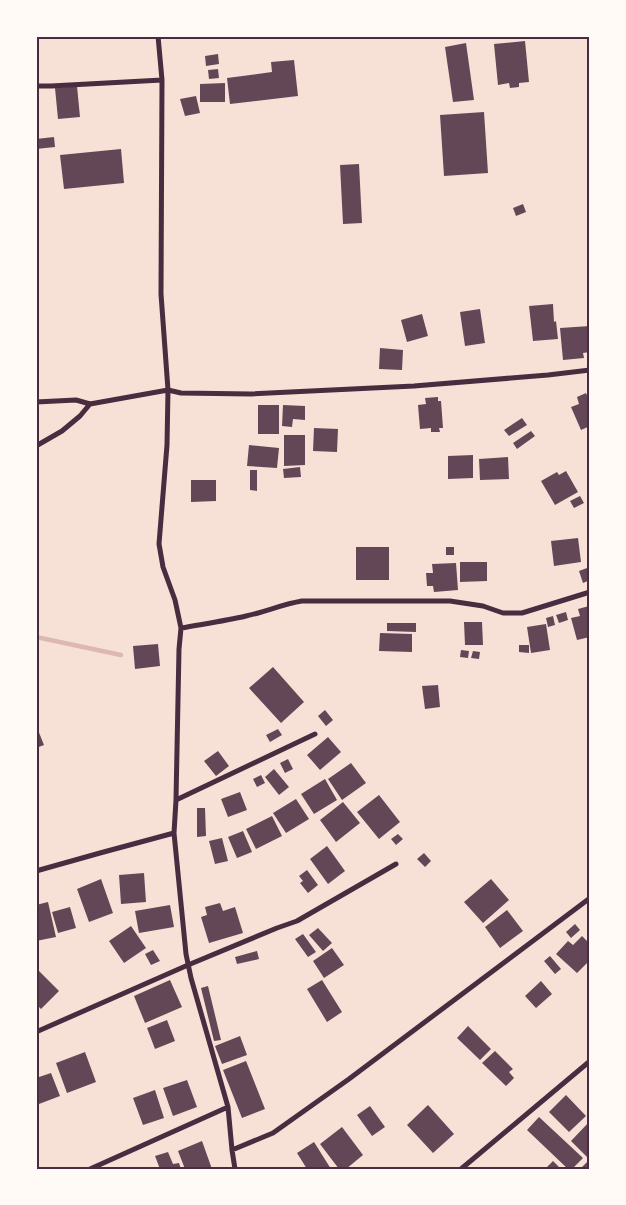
<svg xmlns="http://www.w3.org/2000/svg" width="626" height="1205" font-family="'Archivo Narrow',sans-serif">
<rect width="100%" height="100%" fill="#f7e1d7"/>
<g fill="none" stroke-linecap="round" stroke-linejoin="round">
<path stroke="#dcb8b0" stroke-width="4.5" d="M36,637L121,655"/>
</g>
<path fill="#644757" d="M525,41L529,82L519,83V87L510,88L509,83L498,85L494,44Z
M466,43L474,100L453,102L445,47Z
M218,54L219,64L206,66L205,56Z
M294,60L298,96L230,104L227,78L272,72L271,62Z
M218,69L219,78L209,79L208,70Z
M225,83V102H200V84Z
M77,86L80,117L58,119L55,88Z
M196,96L200,113L185,116L180,99Z
M484,112L488,173L444,176L440,115Z
M54,137L55,147L36,149V139Z
M121,149L124,183L64,189L60,155Z
M359,164L362,223L343,224L340,165Z
M523,204L526,212L516,216L513,208Z
M553,304L554,322L556,321L558,339L533,341L529,306Z
M480,309L485,343L465,346L460,312Z
M422,314L428,336L407,342L401,320Z
M590,326V352L583,353L584,358L563,360L560,328Z
M380,348L403,350L402,370L379,369Z
M586,393L590,403V426L581,430L571,407L579,404L577,397Z
M438,397V401H441L443,428H439L440,432H431V428L420,429L418,405L426,404L425,398Z
M258,405H279V434H258Z
M283,405L305,406V420L293,419L292,427L282,426Z
M522,418L527,425L509,436L504,430Z
M314,428L338,429L337,452L313,451Z
M531,431L535,436L517,449L513,443Z
M284,435H305V465L284,466Z
M249,445L279,448L277,468L247,466Z
M473,455V478L448,479V456Z
M508,457L509,479L480,480L479,459Z
M300,467L301,477L284,478L283,469Z
M250,470H257V491L250,490Z
M566,471L578,492L555,505L541,481L557,472L559,475Z
M191,480H216V501L191,502Z
M580,496L584,503L574,508L570,501Z
M578,538L581,562L554,566L551,541Z
M356,547H389V580H356Z
M446,547H454V555H446Z
M460,562H487V581L460,582Z
M456,563L458,590L434,592L433,586H427L426,573H433L432,564Z
M587,568L590,580L583,583L579,571Z
M589,606L590,637L577,640L571,618L580,616L578,609Z
M566,612L568,620L559,623L556,615Z
M553,616L555,625L548,627L546,618Z
M464,622H482L483,645H465Z
M387,623H416V632L387,631Z
M546,624L550,650L531,653L527,627Z
M380,633L412,634V652L379,651Z
M158,644L160,666L135,669L133,646Z
M519,645H529V653L519,652Z
M461,650L469,651L468,658L460,657Z
M473,651L480,652L479,659L471,658Z
M273,667L304,702L281,723L249,688Z
M438,685L440,707L425,709L422,686Z
M325,710L333,720L326,726L318,716Z
M36,725L44,745L36,748Z
M278,729L282,735L270,742L266,735Z
M328,737L341,752L320,770L307,755Z
M218,751L229,766L216,776L204,761Z
M288,759L293,769L285,773L280,763Z
M351,763L366,783L342,800L328,779Z
M274,769L289,787L279,795L265,777Z
M261,775L265,783L257,787L253,779Z
M325,779L337,800L314,814L301,794Z
M240,792L247,810L228,817L221,799Z
M379,795L400,822L379,839L357,812Z
M296,799L309,819L286,833L273,813Z
M343,802L360,823L336,842L320,820Z
M197,808H205L206,836L197,837Z
M272,816L282,836L256,849L246,829Z
M243,831L252,852L237,858L228,837Z
M398,834L403,839L396,845L391,839Z
M222,838L228,861L215,864L209,841Z
M327,846L345,871L328,884L310,859Z
M424,853L431,861L425,867L417,859Z
M307,870L318,885L308,893L300,883L303,881L299,876Z
M144,873L146,902L121,904L119,875Z
M101,879L113,913L89,922L77,889Z
M491,879L509,900L483,923L464,902Z
M48,902L56,937L36,941V905Z
M220,903L223,911L235,907L243,933L209,943L201,917L207,915L205,907Z
M170,905L174,927L139,933L135,911Z
M70,907L76,928L58,933L52,912Z
M507,910L523,931L500,948L485,927Z
M575,924L580,930L571,938L566,932Z
M131,926L146,948L124,963L109,941Z
M318,928L332,943L323,951L309,935Z
M303,934L316,952L308,957L295,939Z
M582,936L590,944V960L577,973L556,954L568,941L573,945Z
M332,948L344,965L324,978L313,961Z
M153,950L160,961L151,965L145,954Z
M257,951L259,959L237,964L235,957Z
M550,956L561,969L555,974L544,961Z
M36,968L59,991L41,1009L36,1004Z
M170,980L182,1007L145,1023L134,996Z
M322,980L342,1012L327,1022L307,989Z
M541,981L552,994L536,1008L525,996Z
M208,986L221,1040L214,1041L201,988Z
M167,1020L175,1041L155,1049L147,1028Z
M468,1026L491,1049L480,1060L457,1038Z
M240,1036L247,1055L222,1064L215,1046Z
M495,1051L513,1069L509,1072L514,1078L506,1086L482,1063Z
M85,1052L96,1082L67,1093L56,1063Z
M246,1061L265,1109L242,1118L223,1070Z
M51,1073L60,1096L39,1104L36,1095V1078Z
M187,1080L197,1107L173,1116L163,1088Z
M155,1090L164,1118L143,1125L133,1098Z
M566,1095L586,1116L569,1132L549,1112Z
M428,1105L454,1134L433,1153L407,1125Z
M370,1106L385,1127L372,1136L357,1115Z
M539,1117L583,1158L572,1169H568L527,1130Z
M590,1121V1154L587,1157L571,1141Z
M342,1127L363,1155L346,1169H339L320,1144Z
M202,1141L212,1169H185L178,1151Z
M314,1142L331,1169H307L297,1153Z
M168,1152L173,1164L179,1163L181,1169H160L155,1156Z
M590,1159V1169H580Z
M553,1161L561,1169H549L547,1167Z"/>
<g fill="none" stroke-linecap="round" stroke-linejoin="round">
<path stroke="#4a2c40" stroke-width="5" d="M158,36L162,80L161,294L168,390L167,445L159,544L163,567L175,600L181,628L179,649L176,800L174,833L186,954L191,978L228,1107L232,1150L235,1169
M36,86H51L162,80
M36,402L76,400L90,404L168,390L181,393L251,394L414,386L548,375L590,370
M36,446L62,431L80,416L90,404
M181,628C203,624 225,621 246,616C265,612 283,604 302,601H450L483,606L503,613H522L590,592
M176,800L315,734
M36,871L100,853L174,833
M36,1032L188,965L277,928L297,921L396,864
M232,1150L273,1133L349,1079L590,898
M90,1169L228,1107
M461,1169L590,1061"/>
</g>
<rect width="626" height="1205" fill="none" stroke="#fffaf5" stroke-width="75"/>
<rect x="38" y="38" width="550" height="1130" fill="none" stroke="#4a2c40" stroke-width="2"/>
</svg>
